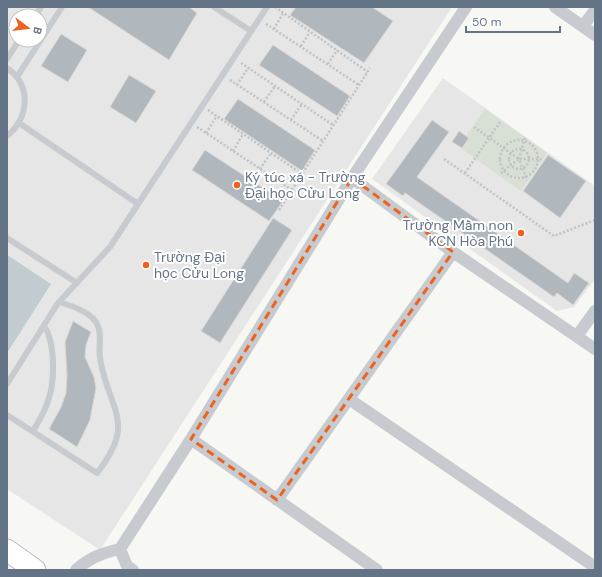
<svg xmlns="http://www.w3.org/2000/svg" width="602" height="577" font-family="'DM Sans',sans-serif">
<rect width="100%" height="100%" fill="#f7f7f4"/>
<path fill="#e5e6e5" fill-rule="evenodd" d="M7,7H452L100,550L7,489ZM16,16H40V40H16Z
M443,78L595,186V279L574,307L557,311L372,179Z"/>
<path fill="#d8e0d5" d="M485,109L547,153L521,191L462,149L470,138L466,136Z"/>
<path fill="#c1cbd0" d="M7,255L51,284L7,353Z"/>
<path fill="#b0b7bd" stroke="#d9d9d6" d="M88,7H189L197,13L169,60Z
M296,7H372L393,21L364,63L290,15Z
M61,34L87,50L68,82L41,66Z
M273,45L350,96L337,116L259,65Z
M129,75L156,91L136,123L110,107Z
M238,99L315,150L302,171L224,119Z
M432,120L449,132L417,177L568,283L574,273L589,283L573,305L557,293L554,297L405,193L403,196L386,184Z
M459,131L469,138L462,148L452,142Z
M205,150L283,201L269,221L192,170Z
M548,155L586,181L560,218L523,191Z
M273,218L292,230L220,343L201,331Z
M73,321L91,332L86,345L85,357L94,377L96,388L90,420L77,447L49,429L61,407L66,393L67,375L65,342Z"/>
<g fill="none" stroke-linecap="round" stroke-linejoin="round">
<defs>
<path id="highway" d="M7,550L35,570"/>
</defs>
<use href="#highway" stroke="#b9bcc0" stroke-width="23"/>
<path stroke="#c0c2c5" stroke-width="2.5" stroke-dasharray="2 2" stroke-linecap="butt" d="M275,7L368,72
M266,24L359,85
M274,29L283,13
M301,46L310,32
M241,63L333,125
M328,64L337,50
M230,80L323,141
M237,85L248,68
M264,102L275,86
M208,110L302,174
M291,120L302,104
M197,127L292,190
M474,127L519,159H542
M206,133L217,116
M525,138L519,159L527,180
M500 159a19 19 0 1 1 38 0a19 19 0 1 1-38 0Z
M509 159a10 10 0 1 1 20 0a10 10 0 1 1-20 0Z
M233,151L243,134
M444,159L554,236L595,220
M260,169L271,153
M465,173L500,122
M501,173L519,159
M279,210L370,68"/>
<path stroke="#c7cace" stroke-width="6" d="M214,7L251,31
M35,16L41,7
M7,59L19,40
M7,68C32,85 29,118 7,136
M17,77L62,7
M19,123L138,204
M7,238L77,283
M7,384L58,303L110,247L267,7
M7,415L97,473C138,421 108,410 100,358C98,347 103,333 96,322C88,311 72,306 59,302
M33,431C39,421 46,410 49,398C55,380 55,341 44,326"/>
<path stroke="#c7cace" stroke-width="12" d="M555,7L595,35
M583,26L595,10
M352,178L453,252L595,349
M577,336L595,311
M349,399L595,567
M191,439L377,570
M277,500L453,252
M76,570C89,558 102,553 120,549
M133,570L127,566L120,549L191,439L352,178L466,7"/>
<use href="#highway" stroke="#fff" stroke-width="21"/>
</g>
<path fill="none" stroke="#ed631e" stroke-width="3" stroke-dasharray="8 5" stroke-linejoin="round" d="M352,178L453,252L277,500L191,439Z"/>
<g fill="#ed631e" stroke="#fff" stroke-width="1.5">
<circle cx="237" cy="185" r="4"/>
<circle cx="521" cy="233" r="4"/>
<circle cx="146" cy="265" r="4"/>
</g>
<g text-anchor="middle" stroke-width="4" stroke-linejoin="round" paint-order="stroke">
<g font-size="14" fill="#647487" stroke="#fff" text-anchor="start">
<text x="245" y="182">Ký túc xá - Trường<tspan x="245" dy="16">Đại học Cửu Long</tspan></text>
<text x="513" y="230" text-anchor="end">Trường Mầm non<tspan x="513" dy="16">KCN Hòa Phú</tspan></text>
<text x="154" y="262">Trường Đại<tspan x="154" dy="16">học Cửu Long</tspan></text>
</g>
</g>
<rect width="602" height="577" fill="none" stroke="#647487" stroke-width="16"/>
<g transform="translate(28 28) rotate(105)"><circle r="19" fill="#ffffff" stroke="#c1c7cf"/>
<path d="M0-3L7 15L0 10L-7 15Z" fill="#ed631e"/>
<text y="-6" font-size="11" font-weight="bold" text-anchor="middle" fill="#647487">B</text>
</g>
<path d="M466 26v6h94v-6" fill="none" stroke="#647487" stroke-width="2"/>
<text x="472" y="26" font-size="12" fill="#647487" stroke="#ffffff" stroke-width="3" paint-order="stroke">50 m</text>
</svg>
